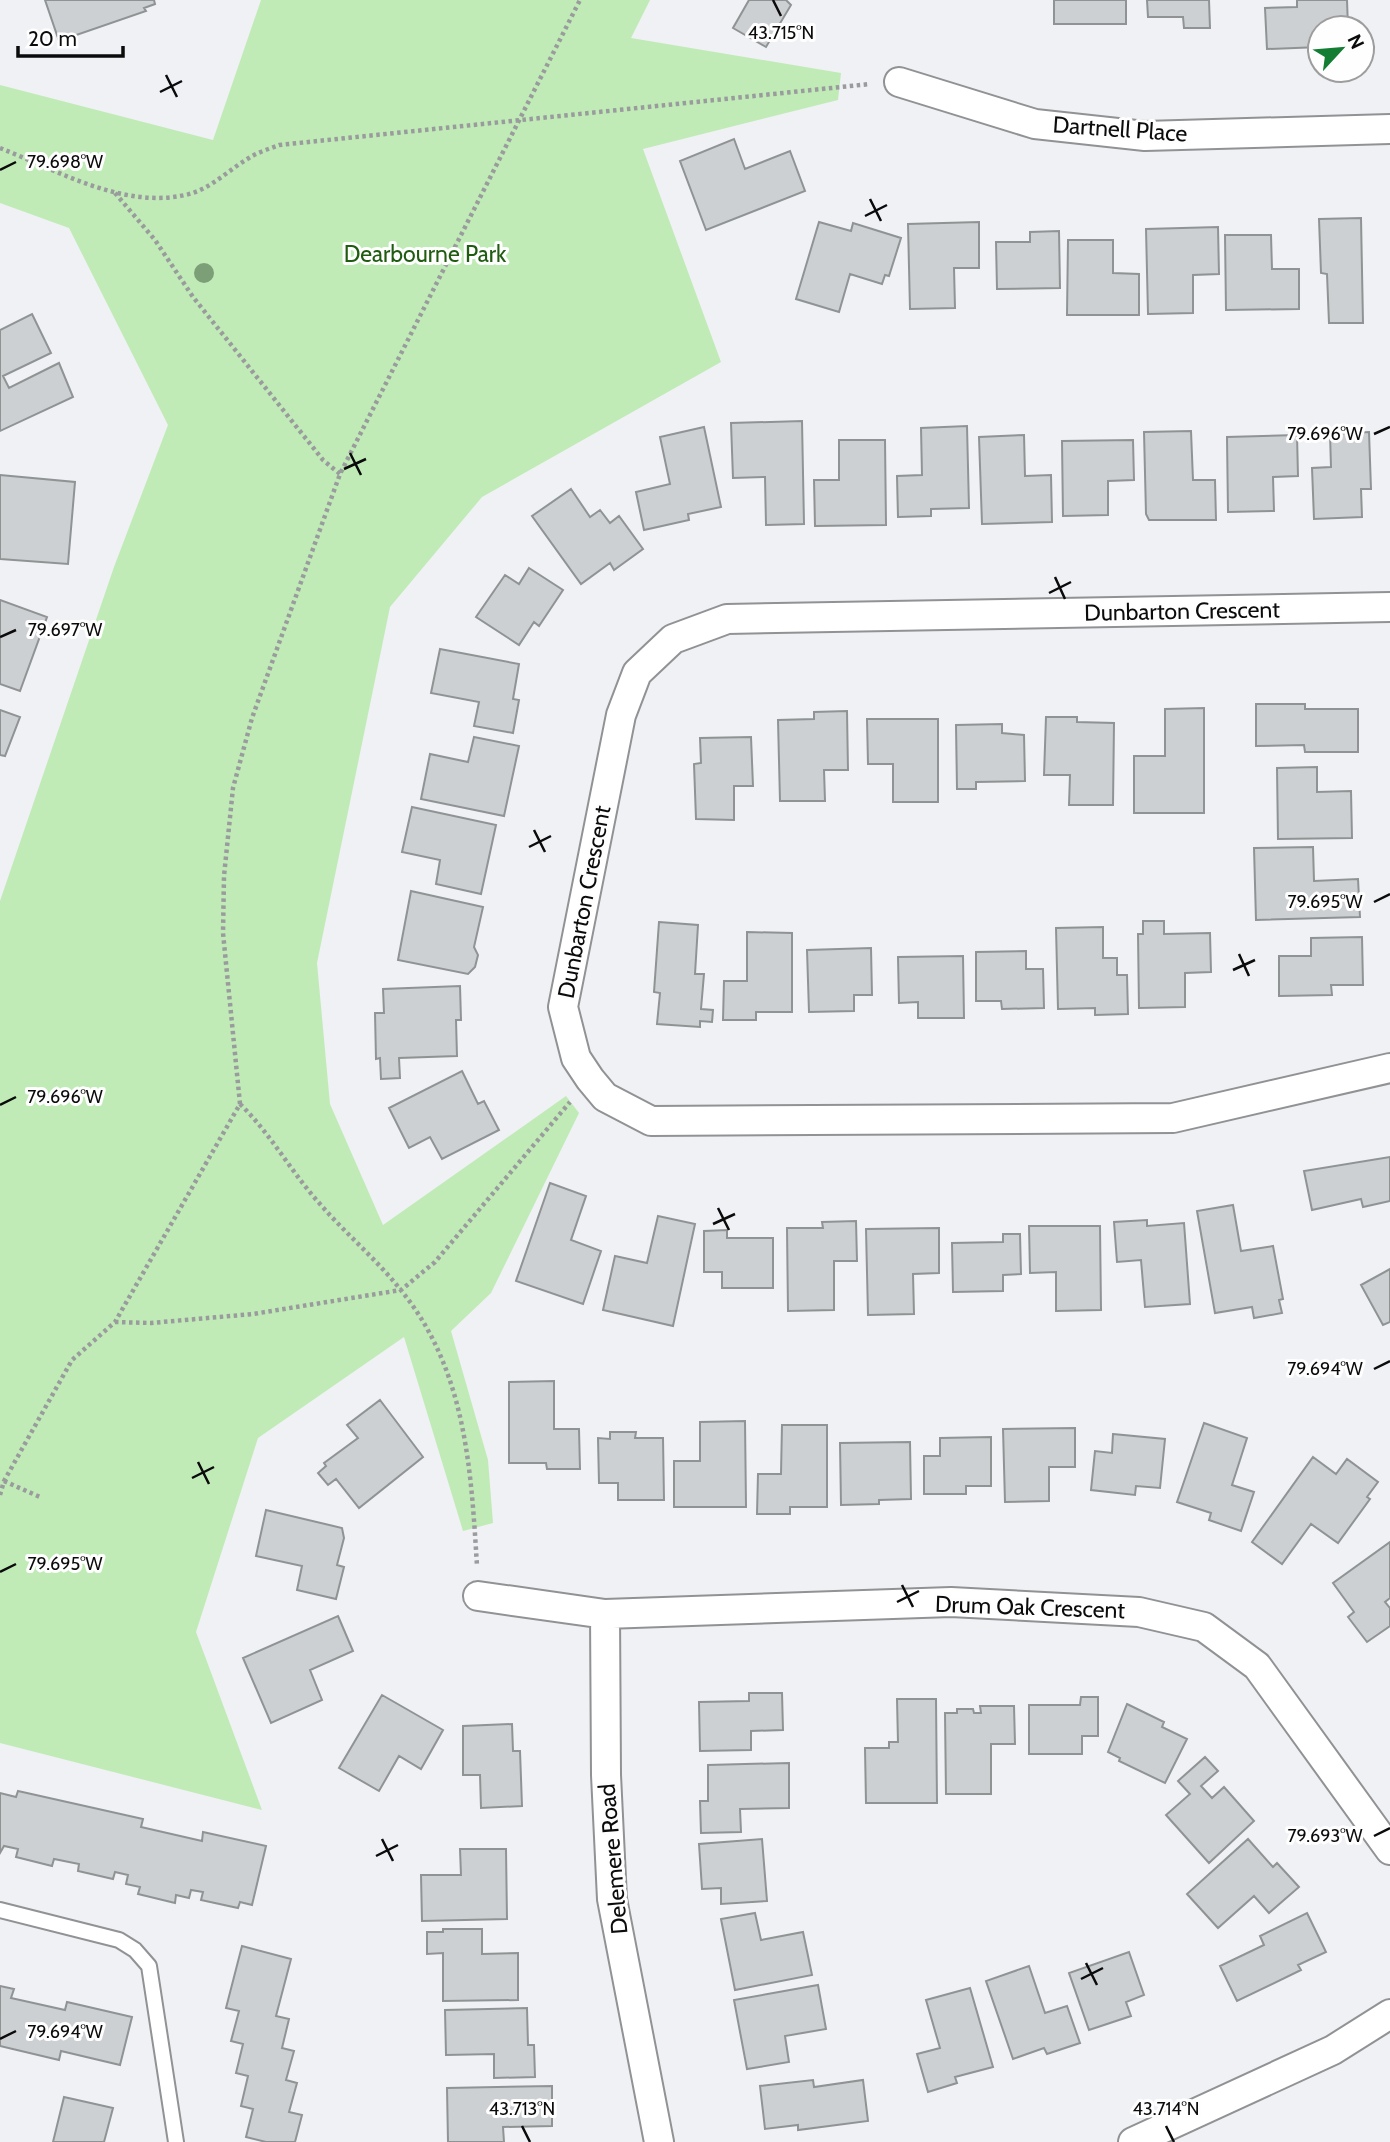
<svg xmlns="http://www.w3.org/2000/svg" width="1390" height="2142" font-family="Cabin,sans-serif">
<rect width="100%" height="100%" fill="#eff1f4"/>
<path fill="#c0ebb7" d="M261,0H650L631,38L841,73L838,100L643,149L721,362L482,497L390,607L317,963L330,1104L383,1225L566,1096L579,1113L491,1293L451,1331L488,1460L493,1523L463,1531L404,1337L258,1438L196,1632L262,1810L0,1743V901L114,567L168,425L69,228L0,203V85L213,140Z"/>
<path fill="#cdd0d2" stroke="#909394" stroke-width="2" d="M45,0H154L155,4L144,8L146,11L59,41Z
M749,0H786L791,5L766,47L733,28Z
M1054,0H1126V24H1054Z
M1147,0H1209L1210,28H1184L1183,17H1148Z
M1297,0H1347L1348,28H1320V47L1267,49L1265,8L1297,7Z
M734,139L745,169L790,151L805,191L706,230L680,161Z
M1361,218L1363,323H1329L1327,274L1321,273L1319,219Z
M819,222L851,231L853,223L901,238L889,276L885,275L882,284L850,274L839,312L796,299Z
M979,222V268H954L955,308L910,309L908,224Z
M1218,227L1219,274L1193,275V313L1148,314L1146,229Z
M1059,231L1060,288L997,289L996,242H1030V232Z
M1225,235H1271L1272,269H1299V309L1226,310Z
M1068,240H1113V273L1139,274V315H1067Z
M32,314L51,353L3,376L9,388L59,363L73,397L0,431V330Z
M802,421L804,524L766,525L765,477L733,478L731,423Z
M967,426L969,508L931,509V516L898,517L897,476L922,475L921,428Z
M704,427L721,507L688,514L689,520L644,530L636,492L670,484L660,437Z
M1191,431L1193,480H1215L1216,520H1149L1146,514L1144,432Z
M1369,432L1371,489H1361L1362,517L1314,519L1312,468L1331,467L1330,434Z
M1024,435L1025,476L1051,475L1052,522L982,524L979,437Z
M1297,435L1298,476L1273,477L1274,511L1228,512L1227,437Z
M839,440H885L886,525L815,526L814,480H839Z
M1133,440L1134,480L1108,481V515L1063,516L1062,441Z
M0,475L75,482L68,564L0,559Z
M571,489L590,517L600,510L610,523L619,516L643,549L614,570L610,563L581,584L532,516Z
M529,568L563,590L539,626L534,622L519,645L476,617L505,575L519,584Z
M0,600L47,617L20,691L0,684Z
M440,649L519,664L513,699L519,700L513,733L474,726L479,702L431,693Z
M1256,704H1305V709H1358V752H1305L1304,745L1256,746Z
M1204,708V813H1134V756H1165V709Z
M0,710L20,717L5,756L0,755Z
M847,711L848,770H824L825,801H780L778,720L814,719V712Z
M1046,717H1077V722L1114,723L1113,805H1069L1070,775H1044Z
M867,719H938V802H893V764H868Z
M1002,724V733L1024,735L1025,781L976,782V789H957L956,725Z
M474,737L519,746L504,816L421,799L430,754L468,762Z
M751,737L753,786H734V820L696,819L694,764L701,763L700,738Z
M1317,767V792L1351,791L1352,838L1278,839L1277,768Z
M412,807L496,825L481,894L436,884L440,860L402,852Z
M1313,847L1314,881L1358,879L1360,917L1256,920L1254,848Z
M411,891L483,907L474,947L478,955L475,967L468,974L398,960Z
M1143,921H1164V934L1210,933L1211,972L1185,973V1007L1139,1008L1138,934H1143Z
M659,922L698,925L695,974H704L701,1009L713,1010L712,1022L700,1021V1027L657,1024L660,993L654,992Z
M1103,927V958H1117V975H1127L1128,1014L1095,1015V1008L1058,1009L1056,928Z
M747,932L792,933V1012H756V1020H723L724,981H747Z
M1362,937L1363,985H1331L1332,995L1279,996V956H1311V938Z
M871,948L872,995H854V1011L809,1012L807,950Z
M1026,951V969H1043L1044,1008L1002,1009L1001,1001H976V952Z
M963,956L964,1018H918V1002L899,1003L898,957Z
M460,986L461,1020H456L457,1056L399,1058L400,1078L381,1079L380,1058L376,1059L375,1013H384L383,989Z
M462,1071L478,1104L484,1101L499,1130L442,1159L430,1137L409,1148L389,1108Z
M1390,1157V1201L1363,1207L1361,1199L1312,1210L1304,1171Z
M550,1183L586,1196L571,1240L601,1251L583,1304L516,1281Z
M1233,1205L1241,1251L1273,1246L1283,1299L1279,1300L1282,1313L1254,1318L1252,1307L1215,1313L1197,1211Z
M658,1216L695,1224L673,1326L603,1310L615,1256L647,1263Z
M1147,1220V1226L1184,1223L1190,1304L1145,1307L1141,1260L1117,1262L1114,1222Z
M856,1221L857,1261H834V1310L788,1311L787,1228H823L822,1222Z
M1029,1226H1100L1101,1310L1056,1311V1272L1030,1273Z
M939,1228V1273L913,1274L914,1314L868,1315L866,1229Z
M727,1230V1238H773V1288H722V1272H704V1231Z
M1003,1234H1020L1021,1274L1003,1275V1291L953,1292L952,1243L1003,1242Z
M1390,1269V1322L1383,1325L1361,1285Z
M554,1381V1429H579L580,1469H547L546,1463H509V1382Z
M380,1400L423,1457L359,1508L336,1479L328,1485L318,1473L326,1466L324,1463L358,1438L347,1425Z
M745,1421L746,1507H674V1461H700V1422Z
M1204,1423L1247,1438L1232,1485L1254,1492L1241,1531L1209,1520L1211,1513L1177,1502Z
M782,1425H827V1507H790V1514H757L758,1474H781Z
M1075,1428V1467H1049V1501L1005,1502L1003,1429Z
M610,1432H636L635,1438H663L664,1500H618V1483H599L598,1438L610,1439Z
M1113,1434L1165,1439L1160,1488L1136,1486L1135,1495L1091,1490L1095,1451L1112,1453Z
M991,1437V1486H966V1494H924V1456H940V1438Z
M910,1442L911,1499L879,1500V1504L841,1505L840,1443Z
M1313,1457L1336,1474L1347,1459L1378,1482L1367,1497L1370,1499L1338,1543L1311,1524L1282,1564L1252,1542Z
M266,1510L342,1528L344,1538L337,1565L344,1567L336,1599L297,1590L302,1566L256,1556Z
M1390,1542V1598L1385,1602L1390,1608V1626L1367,1642L1348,1617L1354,1612L1333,1583Z
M338,1616L353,1651L310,1670L322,1700L271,1723L243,1658Z
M749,1693H782L783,1730L751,1731V1750L700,1751L699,1702L749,1701Z
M382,1695L443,1730L421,1769L399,1756L379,1791L339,1768Z
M1081,1697H1098V1736H1082V1754H1029V1705H1080Z
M897,1699H936L937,1803H866L865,1748H889V1742H898Z
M1127,1704L1164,1722L1162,1727L1187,1739L1165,1783L1119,1761L1120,1758L1108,1752Z
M980,1706H1014L1015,1744H991V1794H946L945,1713H957V1709H973L974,1713H981Z
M512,1724L513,1751H520L522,1806L481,1808L480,1775H463V1726Z
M1205,1757L1218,1771L1201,1786L1212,1798L1224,1787L1254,1821L1209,1863L1166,1815L1190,1794L1178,1781Z
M789,1763V1808L740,1809L741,1832L701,1833L700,1801H708V1765Z
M18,1791L143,1819L141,1827L202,1841L203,1832L266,1846L252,1905L240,1902L238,1908L201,1900L203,1892L191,1890L189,1898L176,1895L175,1903L138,1894L140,1887L126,1884L128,1875L115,1872L113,1879L78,1871L79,1864L54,1859L52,1866L16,1857L18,1849L4,1846L0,1853V1793L16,1797Z
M762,1839L767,1901L721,1904V1888L702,1889L699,1844Z
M1248,1839L1273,1867L1277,1863L1299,1887L1269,1913L1254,1896L1218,1928L1187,1894Z
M460,1849H506L507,1919L422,1921L421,1875H461Z
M755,1913L761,1940L803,1932L812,1975L735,1990L721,1919Z
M1307,1913L1326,1952L1298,1965L1301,1970L1237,2001L1220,1966L1264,1945L1260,1936Z
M443,1929H482V1954L518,1953V2000L443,2001V1953L427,1954V1932H443Z
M242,1946L291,1959L276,2016L289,2019L282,2048L294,2051L286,2080L297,2083L289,2112L302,2115L295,2142H266L246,2137L253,2109L241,2106L248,2076L236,2073L243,2044L231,2041L239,2011L226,2008Z
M1129,1952L1144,1995L1126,2002L1131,2016L1089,2030L1069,1973Z
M1029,1966L1045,2013L1067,2006L1080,2043L1047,2054L1044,2048L1013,2059L986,1981Z
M818,1985L826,2029L785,2036L789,2062L747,2069L734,2000Z
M0,1986L14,1989L11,1998L65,2010L67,2002L132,2017L120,2065L61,2051L59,2060L0,2046Z
M970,1988L993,2067L955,2077L957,2083L928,2092L917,2054L940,2048L926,2000Z
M527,2008L528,2045H534L535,2077L494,2078V2054L446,2055L445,2010Z
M813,2080L814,2087L863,2080L868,2121L798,2130V2125L765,2129L760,2086Z
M552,2086V2126L503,2127L504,2142H448L447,2088Z
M64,2097L113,2108L104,2142H53Z"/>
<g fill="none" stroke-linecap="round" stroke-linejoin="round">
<defs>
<path id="lane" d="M0,1910L119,1940L135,1950L149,1966L176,2142"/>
<path id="street" d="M899,82L1035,124L1145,136L1390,129
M1390,607L727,619L673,639L637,673L621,715L563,1007L576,1058L590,1079L605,1097L651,1121L1173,1118L1390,1068
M478,1596L605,1614L951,1602L1139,1612L1204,1627L1257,1666L1390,1850
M605,1614L606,1775L612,1899L659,2142
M1133,2142L1333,2050L1390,2014"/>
</defs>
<use href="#lane" stroke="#909294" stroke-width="18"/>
<use href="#street" stroke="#909294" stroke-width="32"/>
<path stroke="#9a9b9d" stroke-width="4.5" stroke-dasharray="3.5 3.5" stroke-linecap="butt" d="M0,148C56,170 123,209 185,195C210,190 228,170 249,158C258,152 269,149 279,145L870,84
M115,193L155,240L193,297L323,460L340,474
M240,1104C271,1134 291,1172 320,1204C345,1233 376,1259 400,1289C466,1369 471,1469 477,1566
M115,1322L151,1323L253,1314L401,1290L435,1262L570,1102
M4,1481L40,1497
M0,1495L4,1481L72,1360L115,1322L240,1104L223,933L224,876L233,788L252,718L340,474L580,0"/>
<use href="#lane" stroke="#fff" stroke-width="14"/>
<use href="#street" stroke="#fff" stroke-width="28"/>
</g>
<circle fill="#7d9f77" cx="204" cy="273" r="10"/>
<path fill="none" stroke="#0b0b0c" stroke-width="2.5" d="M773,0L781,16M166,75L177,97M160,92L182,81M0,170L16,162M870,199L881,221M865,216L887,205M1374,434L1390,427M350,453L361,475M344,469L366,459M1055,577L1065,599M1049,593L1071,582M0,637L16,630M534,830L545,852M529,847L551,836M1374,902L1390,894M1239,954L1249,976M1233,970L1255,960M0,1105L16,1097M718,1208L729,1230M713,1224L735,1214M1374,1369L1390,1361M198,1462L209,1484M192,1478L214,1467M0,1572L16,1564M902,1585L913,1607M897,1602L919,1591M1374,1836L1390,1828M382,1839L393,1861M376,1856L398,1845M1086,1963L1097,1985M1081,1979L1103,1968M0,2039L16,2031M522,2126L530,2142M1166,2126L1174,2142"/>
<g text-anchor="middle" stroke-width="6" stroke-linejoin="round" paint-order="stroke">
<g font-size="23" fill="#0b0b0c" stroke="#fefeff">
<text transform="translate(1120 129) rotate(4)" y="8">Dartnell Place</text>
<text transform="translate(1182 611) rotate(-1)" y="8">Dunbarton Crescent</text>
<text transform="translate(584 902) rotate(-79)" y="8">Dunbarton Crescent</text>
<text transform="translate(1030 1607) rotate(2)" y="8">Drum Oak Crescent</text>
<text transform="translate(613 1859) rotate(-95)" y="8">Delemere Road</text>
</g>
<g font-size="23" fill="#1f5c10" stroke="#fefeff">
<text x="425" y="262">Dearbourne Park</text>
</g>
</g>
<g font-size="18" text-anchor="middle" fill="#0b0b0c" stroke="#fefeff" stroke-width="6" stroke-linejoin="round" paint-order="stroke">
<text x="781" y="39">43.715°N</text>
<text x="65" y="168">79.698°W</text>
<text x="1325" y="440">79.696°W</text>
<text x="65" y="636">79.697°W</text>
<text x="1325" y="908">79.695°W</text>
<text x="65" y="1103">79.696°W</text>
<text x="1325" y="1375">79.694°W</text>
<text x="65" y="1570">79.695°W</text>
<text x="1325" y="1842">79.693°W</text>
<text x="65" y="2038">79.694°W</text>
<text x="522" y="2115">43.713°N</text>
<text x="1166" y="2115">43.714°N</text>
</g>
<g transform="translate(1341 49) rotate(64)"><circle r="33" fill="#fefeff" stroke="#9d9d9e" stroke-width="2"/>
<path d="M0-5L12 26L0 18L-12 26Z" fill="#137e33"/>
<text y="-10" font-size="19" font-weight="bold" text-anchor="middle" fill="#0b0b0c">N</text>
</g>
<path d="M18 46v10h105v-10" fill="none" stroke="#0b0b0c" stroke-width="3.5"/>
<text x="28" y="46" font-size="21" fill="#0b0b0c" stroke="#fefeff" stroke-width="5" paint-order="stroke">20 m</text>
</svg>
